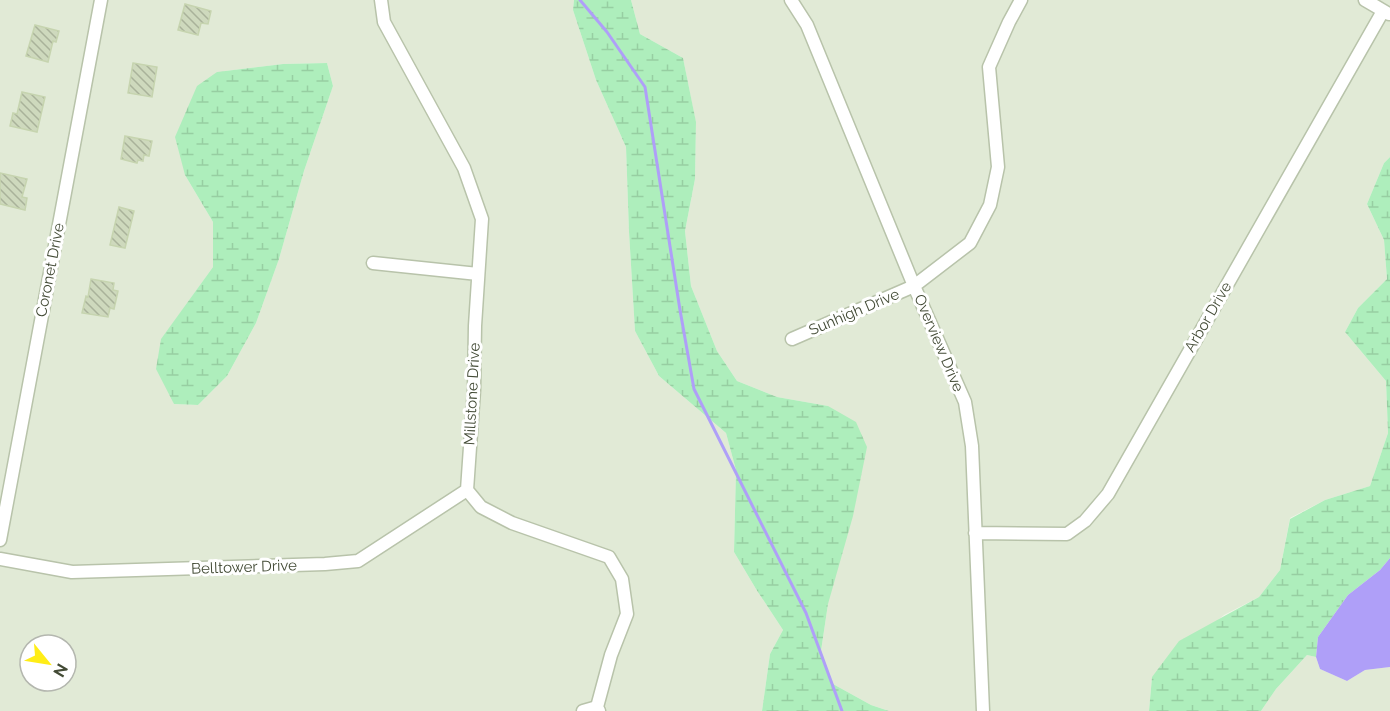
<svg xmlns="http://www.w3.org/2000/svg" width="1390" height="711" font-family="Raleway,sans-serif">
<defs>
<pattern id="wetland-marsh" width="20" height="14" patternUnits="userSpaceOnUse" patternTransform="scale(1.5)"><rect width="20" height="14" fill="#aeeebc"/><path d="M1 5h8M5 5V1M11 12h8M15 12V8" fill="none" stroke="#97cea2"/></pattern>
<pattern id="building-back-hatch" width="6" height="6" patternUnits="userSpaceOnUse" patternTransform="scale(1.5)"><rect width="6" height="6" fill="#ced9bd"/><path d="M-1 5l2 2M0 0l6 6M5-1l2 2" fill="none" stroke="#a9b29a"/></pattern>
</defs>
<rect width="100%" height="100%" fill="#f0f6e9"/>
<path fill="#e1ead6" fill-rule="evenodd" d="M0,0H574L573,10L596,80L626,147L629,232L635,331L659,376L726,433L736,470L734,552L756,589L783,630L770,654L762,711H0ZM327,63L333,86L304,171L279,259L256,323L227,376L198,405L174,404L161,340L213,267V222L185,175L217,72L283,64ZM30,645H66V681H30Z
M631,0H1390V157L1384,163L1367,204L1384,240L1387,279L1358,308L1345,332L1386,381L1388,433L1370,486L1325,500L1290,518L1280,570L1259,597L1224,615L1152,677L1149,711H889L871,705L833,684L821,651L828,604V406L777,397L737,381L717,351L691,286L685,231L695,179L696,123L683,58L640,34Z
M1307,655L1316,657L1320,669L1347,681L1365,670L1390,667V711H1261L1276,689Z"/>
<path fill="url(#wetland-marsh)" d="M574,0H631L640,34L683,58L696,122L695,179L685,231L691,286L717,351L737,381L777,397L828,406L856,422L867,447L853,516L828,604L821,651L833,684L871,705L889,711H762L770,654L783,630L756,589L734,552L736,470L726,433L659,376L635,331L629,232L626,147L596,80L573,10Z
M327,63L333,86L304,171L279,259L256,323L227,376L198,405L174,404L156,369L161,339L213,267V222L185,175L175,137L197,86L217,72L283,64Z
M1390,157V558L1380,570L1348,595L1318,637L1316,657L1307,655L1276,689L1261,711H1149L1152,677L1179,641L1259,597L1280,570L1290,519L1325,500L1370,486L1388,433L1386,381L1345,332L1358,308L1387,279L1384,240L1367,204L1384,163Z"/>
<path fill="#af9ff8" d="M1390,558V667L1365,670L1347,681L1320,669L1316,657L1318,637L1348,595L1380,570Z"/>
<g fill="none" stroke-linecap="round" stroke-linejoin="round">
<path stroke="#af9ff8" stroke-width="3" d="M580,0L607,32L645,87L680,310L694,389L806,613L842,711"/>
</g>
<path fill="url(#building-back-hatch)" stroke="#c6d4af" stroke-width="1.5" d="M185,4L211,11L208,24L201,23L198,35L178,30Z
M35,25L59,31L56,42L53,41L48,62L26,56Z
M133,63L157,67L152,97L128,93Z
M22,92L45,97L37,132L10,126L13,113L17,114Z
M125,136L152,141L149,156L144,155L143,161L138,160L137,163L121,159Z
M0,173L27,179L22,197L27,198L25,210L0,204Z
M119,207L134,211L125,248L110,245Z
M91,279L114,283L113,290L118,291L114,309L110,308L108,317L82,313L86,296L88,297Z"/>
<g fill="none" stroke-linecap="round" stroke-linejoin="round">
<defs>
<path id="street" d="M381,0L384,22L464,168L482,219L475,326L474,390L467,490L481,507L512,523L609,557L622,579L627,614L611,655L597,707L599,711
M791,0L807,25L914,286L965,402L972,446L983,711
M1365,0L1389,14
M373,263L478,274
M792,339L914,286L970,243L990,205L998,167L989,67L1009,22L1021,0
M975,533L1067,534L1085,521L1108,494L1383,11
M0,540L101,0
M0,559L72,572L325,564L358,561L467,490
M583,711L597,707"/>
</defs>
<use href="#street" stroke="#b8c3aa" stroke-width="15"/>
<use href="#street" stroke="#fff" stroke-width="12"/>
</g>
<g text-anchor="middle" stroke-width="6" stroke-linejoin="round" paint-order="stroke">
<g font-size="15" fill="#434b36" stroke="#fff">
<text transform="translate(50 270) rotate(-79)" y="5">Coronet Drive</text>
<text transform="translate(854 312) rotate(-23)" y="5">Sunhigh Drive</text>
<text transform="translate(1208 317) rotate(-60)" y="5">Arbor Drive</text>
<text transform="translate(939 343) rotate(67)" y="5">Overview Drive</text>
<text transform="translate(472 394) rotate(-87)" y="5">Millstone Drive</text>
<text transform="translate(244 567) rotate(-2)" y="5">Belltower Drive</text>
</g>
</g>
<g transform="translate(48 663) rotate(120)"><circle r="28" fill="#ffffff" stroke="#b4b7af" stroke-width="1.5"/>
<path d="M0-4.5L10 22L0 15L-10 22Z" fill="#ffed17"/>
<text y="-9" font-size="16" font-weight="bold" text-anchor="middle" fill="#434b36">N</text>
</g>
</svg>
